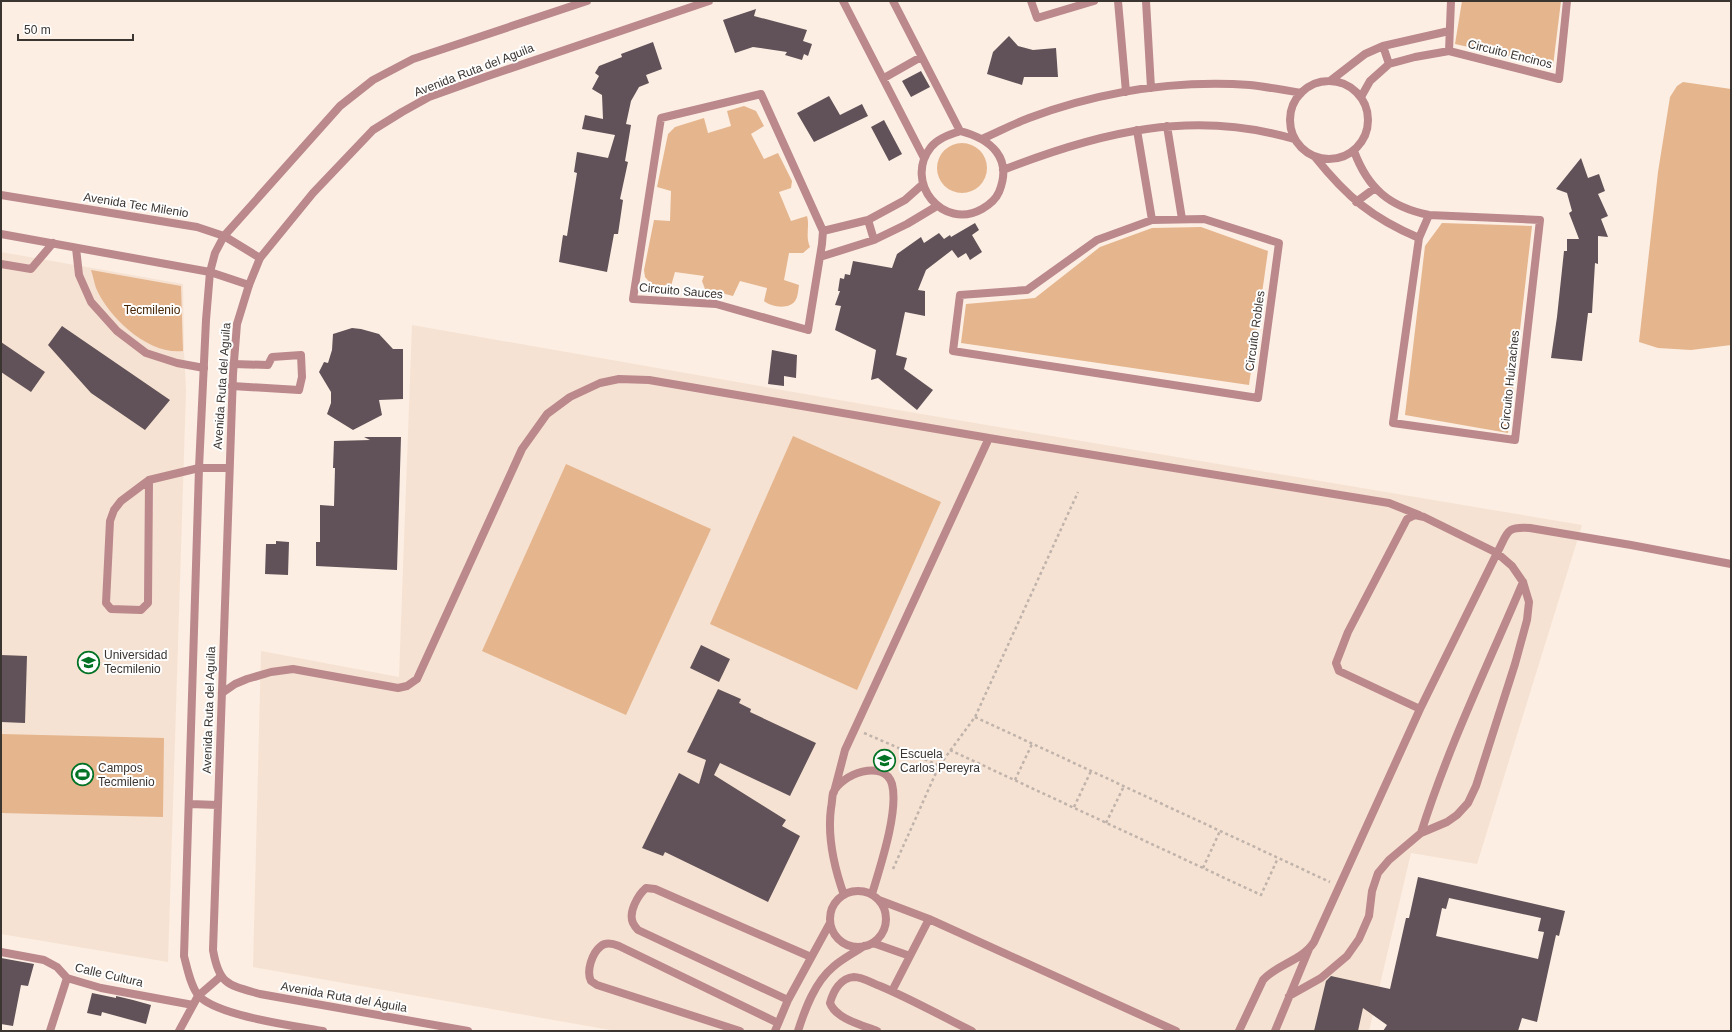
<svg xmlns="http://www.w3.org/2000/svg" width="1732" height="1032" font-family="Arial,sans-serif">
<rect width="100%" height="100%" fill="#fceee3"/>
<path fill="#f6e2d2" d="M1,252L183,284L184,352L186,391L168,962L1,934Z
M412,325L862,404L1582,525L1477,864L1411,853L1369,1031H616L253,967L261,651L399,677Z"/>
<path fill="#e5b58d" d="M1462,1H1561L1553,66L1455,44Z
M1683,82L1731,89V345L1691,350L1658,348L1639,342L1658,172L1670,97L1677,86Z
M744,106L756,111L764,126L751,134L764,159L778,153L792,181L791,188L779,192L791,221L807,216C810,227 805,236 810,247L803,253H789L784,280L799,285C798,291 798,297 795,301C789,310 771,307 764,301L767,288L740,281L733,296L705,289L702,281L704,276L675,272L671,286L652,285L645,277L644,270L654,220L670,221L671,191L657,187L668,134L675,127L704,118L708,133L731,126L727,111Z
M937 168a25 25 0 1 1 50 0a25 25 0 1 1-50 0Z
M1442,223L1532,226L1508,433L1405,415L1425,246Z
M1201,227L1268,251L1249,385L961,343L966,304L1035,298L1100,247L1152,228Z
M91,270L181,286L183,351C148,355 109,318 96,288C94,282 93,276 91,270Z
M793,436L941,502L857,690L710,624Z
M566,464L711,529L626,715L482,651Z
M1,734L164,738L163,817L1,813Z"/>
<path fill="#605258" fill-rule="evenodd" d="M756,9L754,16L807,30L803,41L812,44L808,56L804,54L802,60L785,55L787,52L753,47L735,53L723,20Z
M1009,36L1018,46L1033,50L1056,48L1058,77H1024L1022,85L987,74L993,52Z
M653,42L662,69L646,75L649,83L639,87L631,101L626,124L631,125L625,161L628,162L620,199L623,200L618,234H614L607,272L559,262L563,235L567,236L577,173L574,172L577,152L608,158L615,135L582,129L585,115L603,119L602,95L592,89L599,76L595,73L599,66L622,57L621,54Z
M921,71L930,87L911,97L902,81Z
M829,96L840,115L862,104L868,116L814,142L797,113Z
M884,120L902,154L889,161L871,127Z
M1581,158L1588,178L1599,174L1605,191L1598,194L1608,216L1601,219L1608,237L1598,236V264L1595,263L1592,313H1588L1582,361L1551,358L1557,317L1564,251H1567V239H1579L1569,213L1572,211L1567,193L1556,189Z
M975,223L979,230L972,235L982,252L970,260L966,253L958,258L952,250L926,270L918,290L925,291V316L905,312L896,355L907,358L904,369L933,390L917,410L878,378L871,380L876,350L835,330L841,306L835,305L840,291H838L840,278L844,279L845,274L850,275L853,261L892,268L897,254L921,237L924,243L939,233L944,239L950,235L951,237Z
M62,326L170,400L145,430L91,393L48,345Z
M352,328L361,329L379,334L393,349H403V399L379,400L382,415L353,430L327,414L331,403V392L319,372L324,362L328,363L332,350L333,334Z
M1,342L45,372L31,392L1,372Z
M772,350L797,355L796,378L784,376V386L768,384Z
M364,437H401L397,570L316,566V542H320V505L334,506L335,468H333L334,441L370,440Z
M276,541L289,542L288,575L265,574L266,544H276Z
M701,645L730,659L719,682L690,668Z
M1,655L27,656L25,723L1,722Z
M718,689L741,699L739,703L751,709L750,712L816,743L790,796L720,763L714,775L786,820L782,826L800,836L768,902L665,852L663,856L642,848L679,773L699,784L706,760L687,752Z
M1418,877L1565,911L1559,936L1556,935L1537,1022L1522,1018L1518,1031H1383L1387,1025L1363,1008L1358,1031H1314L1326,981L1331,976L1390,989L1406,918H1409ZM1449,898L1541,918L1538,931L1544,932L1538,959L1436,936L1442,908L1446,909Z
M1,958L34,964L28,986L21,985L13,1026L1,1024Z
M92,993L116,998V996L133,1000L151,1005L146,1024L102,1012L101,1016L87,1013Z"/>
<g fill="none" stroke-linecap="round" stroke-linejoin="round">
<path stroke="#bfb3ab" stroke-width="2.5" stroke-dasharray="3 3" stroke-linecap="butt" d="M975,717L1330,882
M864,733L938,765
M950,750L1261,895L1278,858
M1015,780L1032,744
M1074,807L1091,771
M1106,823L1124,786
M1203,868L1220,831
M893,869L939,766L975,717L1078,492"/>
<path stroke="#bb888c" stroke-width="8" d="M76,248L79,275L91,302L117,331L146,353L177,363L204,368
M1,264L31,269L53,243
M232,386L299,390L302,377L301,355L272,357L268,365L233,364
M149,480L148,603L141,610L111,609L106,603L110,521L114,510L121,501L149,480L199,468H229
M222,693L235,684L247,679L271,672L293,669L398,688L407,686L417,679L522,449L547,414L570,397L600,383L619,379L649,380L989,438
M834,792L845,750L989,438L1389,503L1419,515
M1421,833C1448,747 1488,665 1523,582
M830 919a28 28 0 1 1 56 0a28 28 0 1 1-56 0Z
M844,895C834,867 827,838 831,808C832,804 832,798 833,793C841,774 884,758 892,784C899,811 880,867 872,894
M879,900L929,919L1176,1031
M873,943L910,956
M892,991L929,919
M1289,996L1321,978L1347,956L1359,939L1369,916L1372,891L1378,873L1389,860L1421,833L1447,822L1457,815L1468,803L1476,786L1515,664L1527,620L1529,602L1523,582L1512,566L1497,553L1424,517L1415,515L1407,519L1348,632L1336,663L1339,671L1420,709
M788,1000L638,930C636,928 634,925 633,923C628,912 638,895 646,888L655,889L811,957
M740,1031L597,985L591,981C586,971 592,953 601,946C606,942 614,944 619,946L778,1023
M775,1031L788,1000L830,923
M798,1031C805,1009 815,982 833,967C842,959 854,953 864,946
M877,1031C862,1025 836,1019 830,1003C833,992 840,978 854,977C862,977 872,983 880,986C911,999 941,1016 972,1031
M1239,1031L1263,980C1277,964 1302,961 1314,942L1420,709L1497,553C1508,533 1505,526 1530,528L1631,545L1731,564
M1275,1031L1309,949"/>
<path stroke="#bb888c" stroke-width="8" d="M843,1L924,158
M893,1L960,131
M1031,1L1037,18L1094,1
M1118,1L1126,92
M1146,1L1151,88
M1383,46L1389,64
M1449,51L1451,1
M884,78L921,57
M1290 120a39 39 0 1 1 78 0a39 39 0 1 1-78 0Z
M1330,81L1365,54L1383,46L1449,31
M761,94L823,231L822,244L808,330L716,304L633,299L661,118Z
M1361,97L1370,81L1389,64L1415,57L1449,51L1559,79L1567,1
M1167,126L1182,219
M1137,130L1152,220
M960,131C991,139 1013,158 999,192C996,199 989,205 982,209C943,231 903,182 931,147C938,138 950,135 960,131Z
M982,139C998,132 1013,124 1029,118C1099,92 1175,80 1250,85C1267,87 1284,90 1301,93
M1354,151C1368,189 1390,207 1429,215L1540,220L1515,440L1393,423L1419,238L1429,215
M1315,157C1347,197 1372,218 1419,238
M1003,170C1100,132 1192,109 1294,139
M1,195L197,227L224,236L260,258
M1356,202L1375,188
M1204,219L1279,243L1258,398L953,351L960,295L1027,290L1097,240L1152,220Z
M868,220L874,240
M823,231L868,220L905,200L923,184
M1,234L210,272L249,285
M820,257L874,240L907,224L937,206
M1,952L44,960L57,967L67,978L101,988L193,1005
M50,1031L67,978
M179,1031L198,996L220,977"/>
<path stroke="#bb888c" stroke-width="8" d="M190,804L218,805
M323,1031C295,1026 218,1016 199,996C191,988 187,967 184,956L199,468L206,320L210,272L215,253L224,236L340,106L373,80L413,59L587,1
M468,1031L260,994C228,985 219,985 213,950L233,374L237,324L249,285L260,258L313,193L373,130L402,112L429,97L485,77L709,1"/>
</g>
<defs>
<symbol id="university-ring" viewBox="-11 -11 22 22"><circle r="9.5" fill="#fefefe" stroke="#027225" stroke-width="1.5"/><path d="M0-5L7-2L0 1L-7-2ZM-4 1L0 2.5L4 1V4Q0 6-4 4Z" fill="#027225"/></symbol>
<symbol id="school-ring" viewBox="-11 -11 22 22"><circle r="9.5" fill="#fefefe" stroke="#027225" stroke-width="1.5"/><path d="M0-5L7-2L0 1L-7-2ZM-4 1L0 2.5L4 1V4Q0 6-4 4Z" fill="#027225"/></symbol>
<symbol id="stadium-ring" viewBox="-11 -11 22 22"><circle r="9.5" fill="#fefefe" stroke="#027225" stroke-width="1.5"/><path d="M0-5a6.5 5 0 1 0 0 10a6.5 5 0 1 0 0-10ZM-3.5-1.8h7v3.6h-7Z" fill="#027225"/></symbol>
</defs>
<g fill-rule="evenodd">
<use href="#university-ring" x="76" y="650" width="25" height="25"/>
<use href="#school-ring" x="872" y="748" width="25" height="25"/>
<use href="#stadium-ring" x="70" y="762" width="25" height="25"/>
</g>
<g text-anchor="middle" stroke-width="4" stroke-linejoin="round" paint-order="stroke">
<g font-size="12" fill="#3b3531" stroke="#fefefe">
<text transform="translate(1510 54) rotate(14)" y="4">Circuito Encinos</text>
<text transform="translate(474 70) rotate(-21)" y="4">Avenida Ruta del Aguila</text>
<text transform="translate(136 205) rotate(9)" y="4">Avenida Tec Milenio</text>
<text transform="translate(681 291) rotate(5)" y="4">Circuito Sauces</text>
<text transform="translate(1255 331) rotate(-82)" y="4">Circuito Robles</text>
<text transform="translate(1510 380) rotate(-84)" y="4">Circuito Huizaches</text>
<text transform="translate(222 386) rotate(-86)" y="4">Avenida Ruta del Aguila</text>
<text transform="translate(209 710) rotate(-88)" y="4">Avenida Ruta del Aguila</text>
<text transform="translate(109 975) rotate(13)" y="4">Calle Cultura</text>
<text transform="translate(344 997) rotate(10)" y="4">Avenida Ruta del Águila</text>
</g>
<g font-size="12" fill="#462605" stroke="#fefefe">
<text x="152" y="314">Tecmilenio</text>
</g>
<g font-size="12" fill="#3b3531" stroke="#fefefe" text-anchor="start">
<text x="104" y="659">Universidad<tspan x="104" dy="14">Tecmilenio</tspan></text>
<text x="900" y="758">Escuela<tspan x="900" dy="14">Carlos Pereyra</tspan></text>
<text x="98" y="772">Campos<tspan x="98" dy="14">Tecmilenio</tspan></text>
</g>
</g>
<rect width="1732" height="1032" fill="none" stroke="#3b3531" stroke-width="4"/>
<path d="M18 34v6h115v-6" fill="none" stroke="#3b3531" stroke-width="2"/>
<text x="24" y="34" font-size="12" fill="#3b3531" stroke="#fefefe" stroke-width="3" paint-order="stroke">50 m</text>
</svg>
